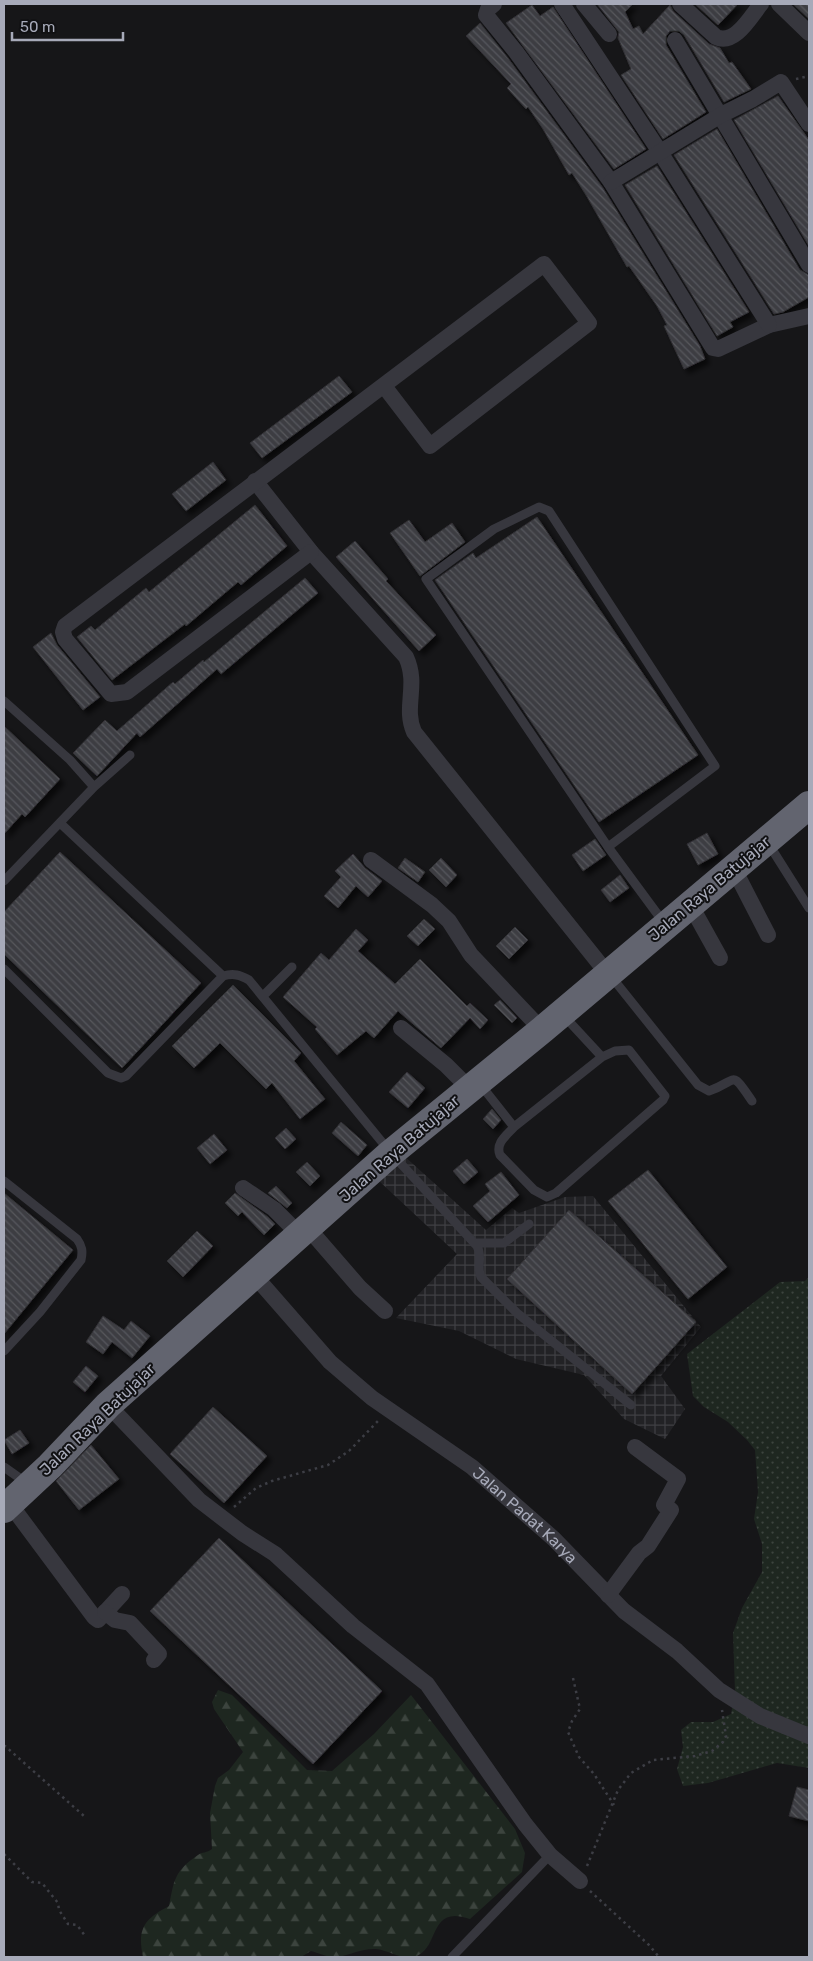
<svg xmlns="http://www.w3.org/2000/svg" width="813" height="1961" font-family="Rubik,sans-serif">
<defs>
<pattern id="industrial-grid" width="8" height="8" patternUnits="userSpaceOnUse" patternTransform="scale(1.25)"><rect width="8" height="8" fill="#222225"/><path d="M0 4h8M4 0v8" fill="none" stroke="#3f3f43"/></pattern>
<pattern id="grass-dots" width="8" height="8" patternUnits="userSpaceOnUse" patternTransform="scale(1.25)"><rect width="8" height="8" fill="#1e2720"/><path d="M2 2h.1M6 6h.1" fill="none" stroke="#3c443e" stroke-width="1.8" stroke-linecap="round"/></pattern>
<pattern id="forest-firs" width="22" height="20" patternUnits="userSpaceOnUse" patternTransform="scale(1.25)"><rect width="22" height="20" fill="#1e2720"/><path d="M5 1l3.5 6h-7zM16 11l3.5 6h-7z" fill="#3c443e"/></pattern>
<pattern id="building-back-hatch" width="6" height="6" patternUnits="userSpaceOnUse" patternTransform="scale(1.25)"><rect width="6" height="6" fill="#3d3e43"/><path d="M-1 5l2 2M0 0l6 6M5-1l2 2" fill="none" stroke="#56575c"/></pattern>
<filter id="shadow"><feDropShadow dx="4.5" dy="4.5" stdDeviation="2.5" flood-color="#0009"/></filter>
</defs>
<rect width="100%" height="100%" fill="#161618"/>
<path fill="url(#industrial-grid)" d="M402,1154L486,1230L512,1208L519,1213L565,1197L593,1196L701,1327L661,1376L685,1409L665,1439L624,1419L584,1375L516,1359L459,1331L396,1318L457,1254L378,1180Z"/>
<path fill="url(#grass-dots)" d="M809,1277V1768L777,1763L708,1783L683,1786L677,1769L683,1747L681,1730L691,1722H713L731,1714L735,1692L733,1633L742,1608L762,1572V1544L754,1519L758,1492L755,1450L747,1440L728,1422L704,1407L693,1396L687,1354L780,1282L805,1281Z"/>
<path fill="url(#forest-firs)" d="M218,1690L232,1695L307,1770L332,1771L374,1734L411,1695L515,1829L525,1853L522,1872L470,1919C427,1904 441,1949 414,1957C401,1960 388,1950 376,1949C363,1948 350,1955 337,1957C329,1958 319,1953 311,1951L301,1957H143C137,1929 144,1919 169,1906C174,1881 174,1871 198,1855C202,1852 207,1853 212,1849L210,1813L215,1786L218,1778L229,1770L243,1752L214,1709L212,1702Z"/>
<path fill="url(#building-back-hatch)" stroke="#313034" filter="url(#shadow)" d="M597,4H633L625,12L633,29L639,26L643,34L670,5L673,11L709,44L720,48L729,63L732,62L751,89L724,102L684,35L679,31H670L666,36V45L706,112L663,139L621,75L631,69L618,38L619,32Z
M695,4H738L718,25Z
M793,4H809V19Z
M532,5L540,16L553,7L646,149L614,169L506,23Z
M480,23L508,58L603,188L700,346L705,359L684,369L664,326L667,325L657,306L629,266L627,267L586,195L572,173L569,175L543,129L528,107L526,109L507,88L511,84L466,36Z
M778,96L809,140V246L734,120Z
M717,129L800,270L809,275V297L783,312L774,314L674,155Z
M657,166L749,312L730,322L733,327L717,336L625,185Z
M339,376L352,392L262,458L250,443Z
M213,462L226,480L186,511L172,494Z
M255,505L287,546L241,585L238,582L186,626L185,624L112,680L77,637L91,626L95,630L146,588L149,592Z
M537,517L698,755L599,822L435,580L473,553L476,558Z
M409,520L425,542L452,523L465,542L420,576L390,533Z
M355,541L388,579L386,581L436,635L419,651L336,557Z
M305,578L318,593L221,674L217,669L140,737L137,733L97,776L73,753L105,720L117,731L173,682L175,684L203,660L204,662Z
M51,633L57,645L100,697L83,710L33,647Z
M4,726L60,779L25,817L22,814L4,834Z
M707,833L718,854L698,865L687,844Z
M595,839L606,855L583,871L572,855Z
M60,852L201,983L122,1068L4,954V912Z
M353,854L365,868L382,881L368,897L356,886L338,908L324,896L341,877L335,871Z
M405,858L425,872L418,882L398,868Z
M441,858L457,875L446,887L429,870Z
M620,875L629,888L610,902L601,890Z
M424,919L435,929L418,946L407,936Z
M515,927L528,940L509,959L496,946Z
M356,929L368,940L358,951L395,984L420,959L467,1006L470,1003L488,1020L480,1029L470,1018L441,1048L398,1011L374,1038L366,1031L337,1055L315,1029L317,1027L283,997L321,953L329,960Z
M233,985L301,1053L294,1061L325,1099L300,1119L272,1083L266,1089L220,1043L194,1068L172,1046Z
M500,1000L517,1018L512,1023L494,1005Z
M407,1072L425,1088L408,1108L389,1092Z
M492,1109L501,1120L493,1129L483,1119Z
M341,1122L367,1145L358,1156L332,1133Z
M286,1128L296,1139L285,1149L275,1138Z
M214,1134L227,1150L210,1164L197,1148Z
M467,1159L478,1172L464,1184L453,1171Z
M307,1162L320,1176L310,1186L296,1172Z
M648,1170L727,1267L688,1299L608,1201Z
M501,1172L519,1195L488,1222L473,1206L490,1191L485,1184Z
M276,1186L292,1203L287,1208L268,1193Z
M4,1193L73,1250L4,1334Z
M235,1193L268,1217L275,1224L264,1235L242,1212L238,1216L225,1203Z
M569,1210L696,1322L632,1394L507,1279Z
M197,1231L213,1246L183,1277L167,1261Z
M103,1316L124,1330L131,1321L150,1336L132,1358L112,1342L103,1354L86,1342Z
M86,1366L98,1376L85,1392L73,1382Z
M213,1407L267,1456L224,1503L170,1454Z
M20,1430L29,1443L12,1454L4,1440Z
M91,1445L119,1479L79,1510L56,1481Z
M219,1538L382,1691L313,1764L150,1611Z
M797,1787L809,1790V1821L789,1816Z"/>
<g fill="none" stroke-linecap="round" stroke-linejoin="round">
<path stroke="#3d3e45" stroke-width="2.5" stroke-dasharray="2.5 4" stroke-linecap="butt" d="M796,79L809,76
M234,1507L256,1488L272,1481L328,1465L349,1451L378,1421
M573,1678L580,1709L572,1721L568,1732L579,1757L594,1774L614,1805
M4,1747L5,1746L84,1816
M4,1854L32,1882L42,1883L58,1903L59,1910L68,1924L77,1925L86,1937
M587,1866L618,1790L631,1773L653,1760L695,1756L712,1751L723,1742L726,1736L722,1710
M590,1891L649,1945L659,1957"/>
<path stroke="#37373e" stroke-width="9" d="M4,701L70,760L94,787
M60,823L223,976
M768,843L809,908
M608,847L715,766L549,511L539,507L494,529L426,579L608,847L664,923
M4,881L94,787L130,755
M4,969L108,1073L121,1078L126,1076L223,976C234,973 240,975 249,980L391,1153L477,1246C483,1257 476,1267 481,1277L517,1313L631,1405
M610,975L698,1085L709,1091C738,1081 730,1068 752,1101
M263,996L292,967
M480,1084L514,1127L602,1057L564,1016
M514,1127C507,1135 495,1143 500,1155L534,1190L547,1197L556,1193L663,1100L665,1096L629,1050L615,1051L602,1057
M4,1181L77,1239C82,1246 83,1251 81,1260L40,1312L4,1351
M474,1243H504L529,1224
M4,1467L28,1484
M452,1957L550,1855"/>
<g stroke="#37373e" stroke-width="16">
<path d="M494,4L488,9L486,15L516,52L611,182L713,348L718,349L769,325L809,316"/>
<path d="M562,4L660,152L769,325"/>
<path d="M584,4L609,34"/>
<path d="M680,4L716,37C735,46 751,16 761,4"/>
<path d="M779,4L809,33"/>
<path d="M675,40L809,265"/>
<path d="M611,182L721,115L753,99L781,82L809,124"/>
<path d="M255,481L311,552L406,657C419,685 403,707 414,732L607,973"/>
<path d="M311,552L127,692L111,694L65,639L63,632L65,626L544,264L589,323L430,446L384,386"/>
<path d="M371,860L432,905L449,921L471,955L542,1030"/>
<path d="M734,869L768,935"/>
<path d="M690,904L720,958"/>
<path d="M401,1028L446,1065L469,1088"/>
<path d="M243,1188L274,1209L300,1235"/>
<path d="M308,1228L360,1288L385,1311"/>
<path id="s1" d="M254,1275L330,1362L372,1398L472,1467L554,1539L624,1611L677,1651L719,1690L760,1716L809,1736"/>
<path d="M108,1405L199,1500L242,1533L275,1554L353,1626L427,1684L525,1824L550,1855L580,1881"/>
<path d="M10,1504L94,1617L98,1620L122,1594"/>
<path d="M608,1595L639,1553L648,1546L671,1510L664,1505L678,1479L635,1447"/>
<path d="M105,1612L115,1620L130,1623L159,1654L154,1660"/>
</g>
<path stroke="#62646f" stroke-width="28" d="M4,1509L50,1466L108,1405L391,1153L542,1030L809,805"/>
</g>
<g text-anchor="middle" stroke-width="4" stroke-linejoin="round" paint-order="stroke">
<g font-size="16" fill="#a7aab9" stroke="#111113">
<text transform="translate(709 888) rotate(-40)" y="6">Jalan Raya Batujajar</text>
<text transform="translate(399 1148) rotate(-41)" y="6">Jalan Raya Batujajar</text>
<text transform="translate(97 1419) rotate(-44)" y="6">Jalan Raya Batujajar</text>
<text dy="6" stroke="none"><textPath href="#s1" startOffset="364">Jalan Padat Karya</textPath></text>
</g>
</g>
<rect width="813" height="1961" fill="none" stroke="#a7aab9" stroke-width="10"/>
<path d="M12 32v8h111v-8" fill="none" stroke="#a7aab9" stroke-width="2.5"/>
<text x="20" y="32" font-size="15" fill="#a7aab9" stroke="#111113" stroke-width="4" paint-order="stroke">50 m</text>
</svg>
